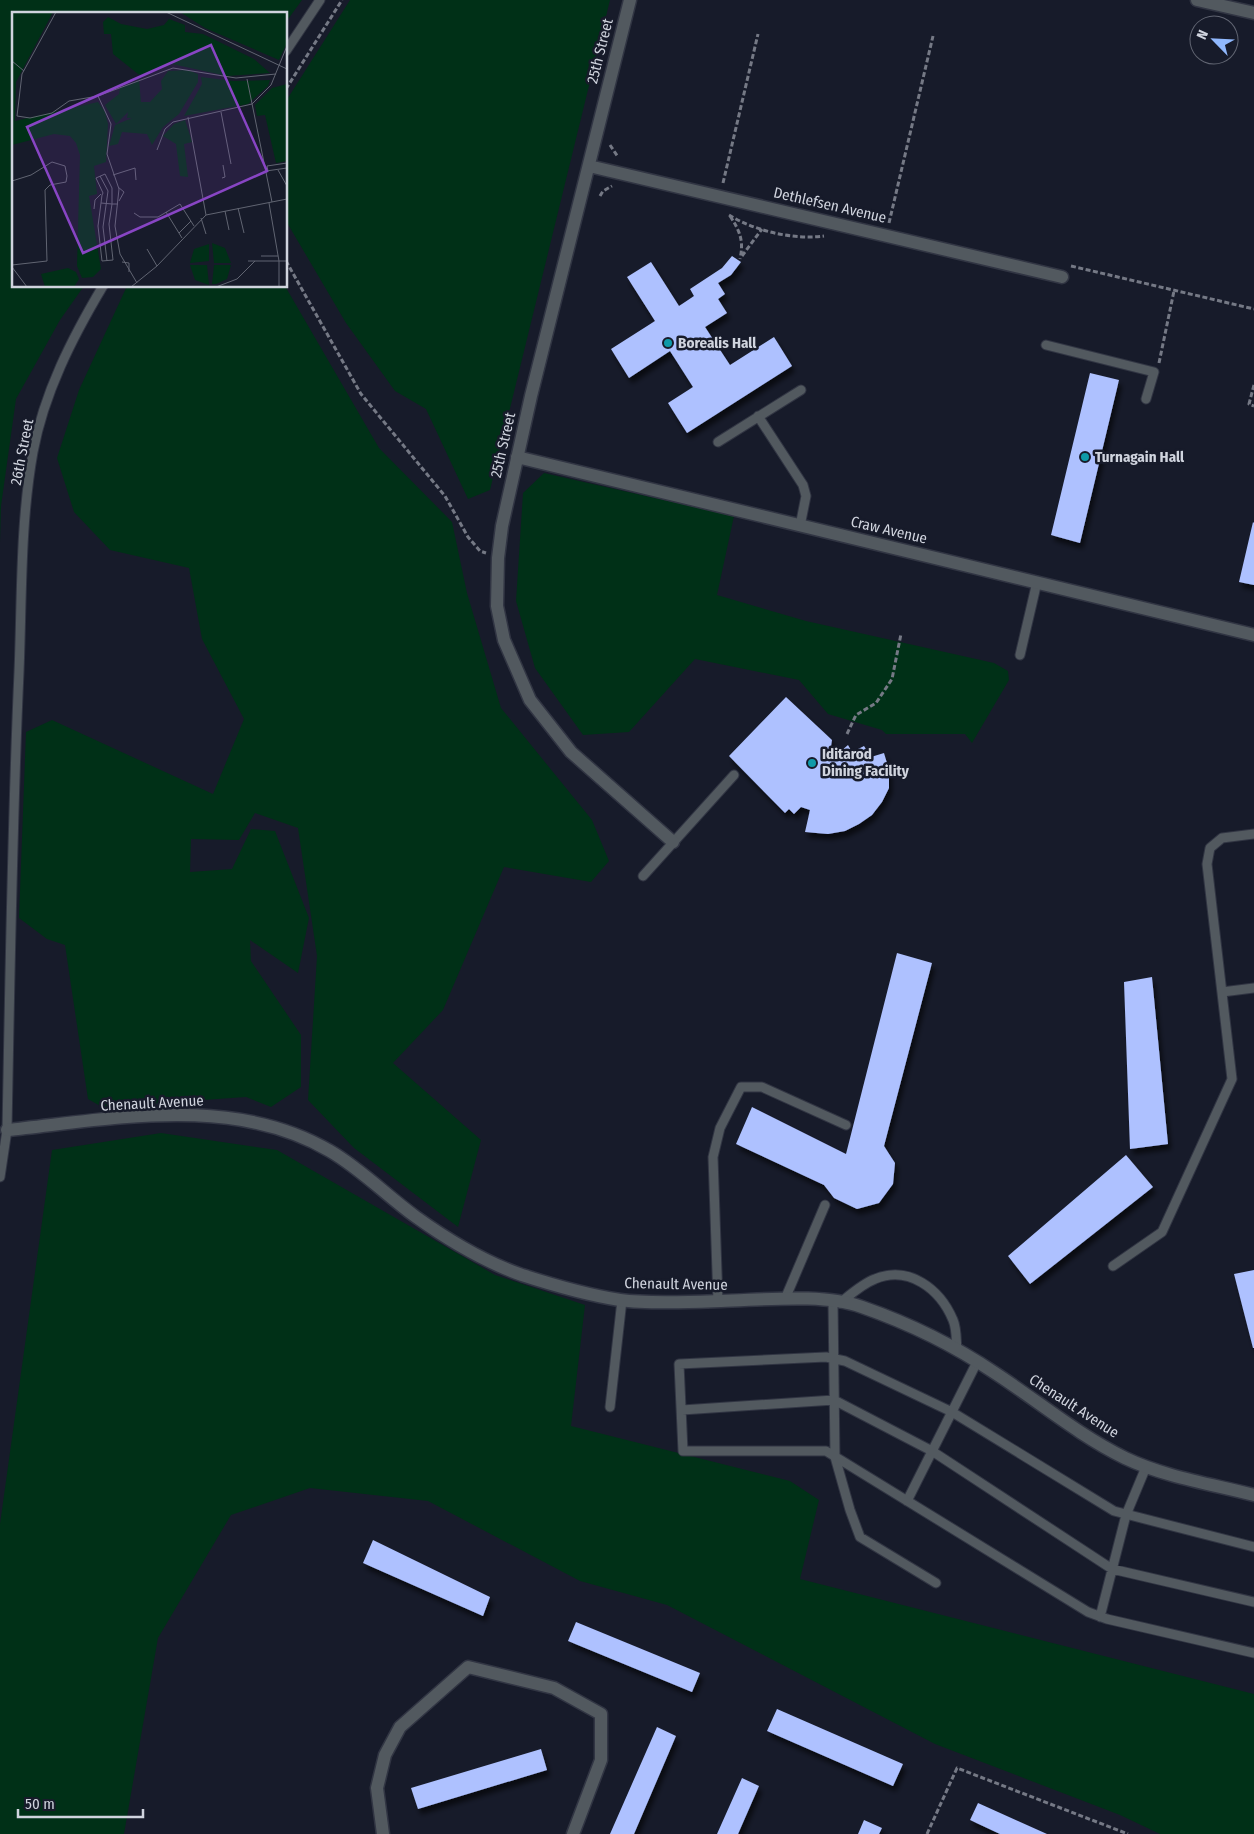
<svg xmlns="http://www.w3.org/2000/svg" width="1254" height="1834" font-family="'Fira Sans Condensed',sans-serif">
<defs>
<filter id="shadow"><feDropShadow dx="3" dy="5.5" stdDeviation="2.5" flood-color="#0009"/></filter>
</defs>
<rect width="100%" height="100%" fill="#171b2a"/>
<path fill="#003017" d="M0,0H302L286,22V14H14V286H84L60,320L16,399L1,506L0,543Z
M350,0H610L490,490L468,499L426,409L395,391L346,323L286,221V101Z
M127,286H285L379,448L452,522L467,593L501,708L592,820L609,861L591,882L504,867L443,1010L393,1063L481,1140L458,1227L354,1148L308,1100L317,956L298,828L255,813L239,840L191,839L190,872L232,869L251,829L275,831L309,918L298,973L250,940L251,961L301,1035V1087L271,1107L246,1097L102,1107L88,1099L65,945L47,939L19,918L26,732L52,720L213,794L244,719L202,639L189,568L110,550L74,512L57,458L79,390Z
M544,473L734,516L717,595L806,621L994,663L1008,671L1009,680L972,743L965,734H886L882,730L828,714L799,680L695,659L629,732L583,735L535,668L516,601L523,493Z
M161,1133L277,1150L495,1275L585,1305L571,1426L790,1481L819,1500L800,1579L1254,1694V1834H1160L1120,1815L935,1744L667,1605L580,1581L428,1501L310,1488L231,1515L158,1638L124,1834H0V1524L52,1150Z"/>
<path fill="#aec1ff" filter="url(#shadow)" d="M732,256L741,262L731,275L718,283L725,294L718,299L727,313L705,327L730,365L774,337L792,366L687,433L668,403L693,387L670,351L629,378L611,349L655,321L627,277L651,262L679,306L694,296L690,289L722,268Z
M1090,373L1119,380L1080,543L1051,535Z
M1253,522L1254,523V585L1239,582Z
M786,697L832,740L830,753L835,756L848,745L852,752L864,746L871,757L884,753L889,770V788L882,802L872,815L859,824L845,831L828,834L805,832L810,810L801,807L794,814L789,809L785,813L729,756Z
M897,953L932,963L884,1146L895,1163L893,1184L879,1203L857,1209L834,1198L824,1185L736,1144L752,1107L846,1154Z
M1152,977L1168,1144L1130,1149L1124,982Z
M1126,1155L1153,1187L1030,1284L1008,1256Z
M1254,1270V1348H1253L1234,1274Z
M373,1540L490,1597L483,1616L363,1563Z
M576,1622L700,1673L692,1692L568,1641Z
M777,1709L903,1764L893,1786L767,1731Z
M657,1727L676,1736L634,1834H610Z
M541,1749L547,1770L418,1809L411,1788Z
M742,1778L759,1786L738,1834H717Z
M978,1803L1047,1834H1000L970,1820Z
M864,1820L882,1828L879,1834H858Z"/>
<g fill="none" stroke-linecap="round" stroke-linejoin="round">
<defs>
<path id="service" d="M286,51L320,0
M1046,345L1154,372L1146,399
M758,416L803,485L806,496L800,526
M718,442L801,390
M1020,655L1037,582
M643,876L734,775
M1222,992L1254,988
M0,1177L7,1130C10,977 12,824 19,672C22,599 20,524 33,452C44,393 72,338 103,286
M1113,1266L1162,1232L1232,1079L1207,864L1210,848L1222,838L1254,834
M785,1299L825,1205
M718,1301L713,1157L720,1128L741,1087H762L846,1125
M833,1302L835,1457L850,1510L860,1537L936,1583
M840,1303C851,1294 862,1284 875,1279C909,1265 940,1289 953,1320C957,1329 956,1341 957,1351
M610,1407L622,1300
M682,1410L834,1400L932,1451L1112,1569L1254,1602
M907,1501L977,1362
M1254,1547L1114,1511L952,1412L845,1361L826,1357L679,1364L683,1451H826L1088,1612L1107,1619L1254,1653
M1100,1617L1126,1515L1146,1467"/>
<path id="minor" d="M630,0L531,396L502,526L498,558L497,606L504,640L530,700L571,752L673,842
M1197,0L1254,13
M589,166L1062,277
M517,457L1254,635
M7,1130C114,1119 233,1094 330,1151C361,1169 387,1196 416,1217C448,1240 485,1262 522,1275C553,1285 588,1295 620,1300C648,1304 692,1302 721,1301C763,1300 823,1293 862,1307C908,1323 955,1346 995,1373C1038,1401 1078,1435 1125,1458C1165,1477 1211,1484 1254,1495
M383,1834L377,1788L385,1755L400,1727L468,1667L554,1688L601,1714V1760L573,1834"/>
</defs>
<use href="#service" stroke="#313543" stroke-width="11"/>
<use href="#minor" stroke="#313543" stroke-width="15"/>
<path stroke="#757985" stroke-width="3" stroke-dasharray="5 2.5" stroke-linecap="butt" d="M286,89L342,0
M610,145L618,157
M723,183L758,34
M600,196L603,191L612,186
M729,215C755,231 793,240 824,236
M730,216C740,231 744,241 740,259
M889,223L933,36
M742,256L762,229
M286,261L361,394L445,496L468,537L480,551L486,553
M1071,266L1254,309
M1159,363L1174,291
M1254,385L1249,404L1254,406
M847,734L856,715L876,703L892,679L901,634
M927,1834L957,1768L1128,1834"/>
<use href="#service" stroke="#52595f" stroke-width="9"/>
<use href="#minor" stroke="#52595f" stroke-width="12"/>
</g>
<g fill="#0f9aa8" stroke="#171b2a" stroke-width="2">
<circle cx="668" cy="343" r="5"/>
<circle cx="1085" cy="457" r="5"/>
<circle cx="812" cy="763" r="5"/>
</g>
<g text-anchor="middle" stroke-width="5" stroke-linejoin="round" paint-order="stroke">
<g font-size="15" fill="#d0d4de" stroke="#171b2a">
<text transform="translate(600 51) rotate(-76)" y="5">25th Street</text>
<text transform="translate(830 205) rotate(13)" y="5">Dethlefsen Avenue</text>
<text transform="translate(503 445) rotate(-77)" y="5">25th Street</text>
<text transform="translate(22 452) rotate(-79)" y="5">26th Street</text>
<text transform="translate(889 530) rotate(13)" y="5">Craw Avenue</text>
<text transform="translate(152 1103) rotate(-3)" y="5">Chenault Avenue</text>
<text transform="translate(676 1284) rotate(1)" y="5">Chenault Avenue</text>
<text transform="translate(1074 1406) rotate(33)" y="5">Chenault Avenue</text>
</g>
<g font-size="15" font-weight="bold" fill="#d0d4de" stroke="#171b2a" text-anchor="start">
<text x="678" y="348">Borealis Hall</text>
<text x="1095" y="462">Turnagain Hall</text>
<text x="822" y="759">Iditarod<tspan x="822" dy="17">Dining Facility</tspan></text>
</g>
</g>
<g transform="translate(12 12)">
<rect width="275" height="275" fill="#171b2a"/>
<path d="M0,0H41L4,70L3,109L86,90L93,100L96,112L94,150L82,154L85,182L77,184L89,257L81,265L70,266L65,254L68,143L64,131L58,124L42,122L0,133ZM168,0H275V31L267,48L193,16ZM96,5L109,12L135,17L152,13L157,7L173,13V20L191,22L242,47L258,61L215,64L160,52L131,63L126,62L101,42L99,22H92L91,10ZM176,58L186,62V70L167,102L151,115L140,133L135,122L110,120L106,132L97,134L103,113L120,106H115L116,100L104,112L93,93L107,82L108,76L127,68L129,90H138L150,77L149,69L156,59ZM189,65L221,69L258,68L256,74L236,92L172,104L190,72ZM275,72V149L264,151L253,103L245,104L243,93L260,76ZM173,108L180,130L172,132L176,165L168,164L164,132L151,124L162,112ZM200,231L213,236L219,251H202ZM197,232V249L178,251L182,237ZM178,253H195L197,273L183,268ZM202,253H219L215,267L204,272H200ZM56,256L64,260L67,267L62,275H33L29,262Z" fill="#003017"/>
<path fill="none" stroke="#616572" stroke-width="1" d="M154,0L275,57M0,49L12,59M235,67L260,190M86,84L99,112L95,142L107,177L103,214L108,242L125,271M209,100L219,152M5,104L18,106L40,101L57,89L86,84L161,56L224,66L264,62M5,104L10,62L44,0M176,105L194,203M145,138L153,117L161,110L240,92L259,73L275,34M266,158L275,174M254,159L275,156M256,159L255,154L275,151M101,163L123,156L124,168M88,164L96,179L91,215L95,249M210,166L213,165L211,153M0,169L19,163L40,150L53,154L55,164L54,170L38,173L33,178L35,249L0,253M106,175L112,180L107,189M89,191L100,192L97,212L101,248L90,249L86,214L89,191L90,183L91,181L84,166L93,162L100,176V192H106M257,191L267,249V275M226,196L232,221M82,197L83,188L89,182M213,199L217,218M154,200L170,226M122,201L128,205H146L168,192L182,214M189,206L194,222M167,221L179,209M135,237L145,254M249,244H266M236,249H275M110,250L117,251V260M0,255L15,275M119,275L145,254L194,203L275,187M204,275L225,267L243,249"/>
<path fill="#8845c4" fill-opacity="0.15" stroke="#8845c4" stroke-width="2.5" d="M199,33L255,159L71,241L15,115Z"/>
<rect width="275" height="275" fill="none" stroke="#d0d4de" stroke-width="2.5"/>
</g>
<g transform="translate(1214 40) rotate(294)"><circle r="24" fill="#171b2a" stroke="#616572"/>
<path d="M0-4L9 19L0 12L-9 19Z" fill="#90b8fd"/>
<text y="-8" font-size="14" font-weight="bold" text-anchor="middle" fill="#d0d4de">N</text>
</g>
<path d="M18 1809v8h125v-8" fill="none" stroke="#d0d4de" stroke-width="2.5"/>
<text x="25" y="1809" font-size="15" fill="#d0d4de" stroke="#171b2a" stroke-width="4" paint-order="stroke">50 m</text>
</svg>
